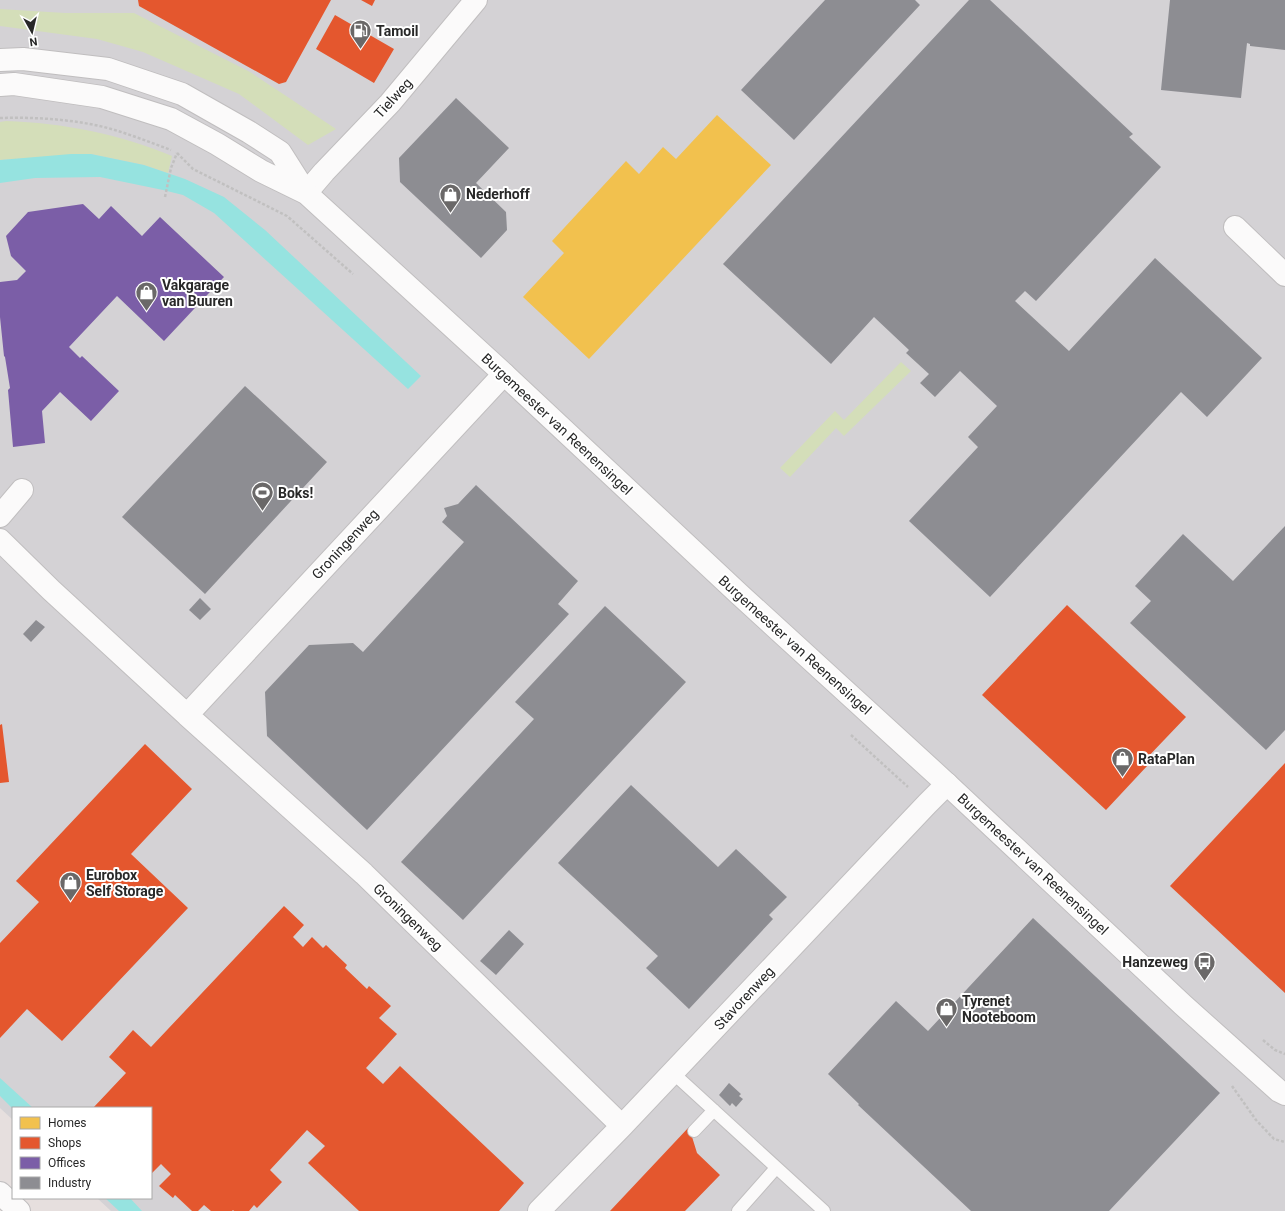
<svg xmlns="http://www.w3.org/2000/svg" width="1285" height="1211" font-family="Roboto,sans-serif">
<rect width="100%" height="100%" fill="#e6dfde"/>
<path fill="#d4d2d5" d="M0,0H1285V1211H111L97,1198H151V1108H13V1120L0,1108Z"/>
<path fill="#d4deb9" d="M0,9L65,13H134L250,72L336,129L308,145L239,94L143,52L97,39L0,26Z
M6,121C64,123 119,134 172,156L168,173L144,165L91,154L0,160V122Z
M901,362L911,371L844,436L836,428L790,477L780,468L835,411L844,420Z"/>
<path fill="#96e3e0" d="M71,154H91L144,165L185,179L224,197L265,230L421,376L408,389L214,213L183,195L163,190L100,177L35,178L0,183V160Z
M0,1078L33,1108L13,1109L0,1096Z
M105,1198H130L142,1211H119Z"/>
<path fill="#f2c14e" d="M717,115L771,165L589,359L523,297L564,253L552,241L626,161L639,174L663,147L676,159Z"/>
<path fill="#e4572e" d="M138,0H331L286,82L279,84L139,6Z
M361,0H375L372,6Z
M335,15L394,49L374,83L316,49Z
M1067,605L1186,717L1144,761L1148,765L1106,810L982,695Z
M2,724L9,782L0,783V725Z
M145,744L192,789L131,854L188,908L62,1041L27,1009L0,1038V943L39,902L16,881Z
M1285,763V993L1170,886Z
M284,906L304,925L293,937L303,947L312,937L323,948L326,945L347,965L345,968L367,989L369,986L391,1006L379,1018L397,1034L366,1068L383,1084L400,1066L524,1183L499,1211H359L308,1163L325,1146L307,1130L270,1170L282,1182L257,1208L254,1205L249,1211H234L233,1210L232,1211H211L204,1205L198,1211H192L175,1195L173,1198L159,1186L171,1174L161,1164L152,1173L151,1172V1108H93L126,1073L109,1057L133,1030L151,1047Z
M689,1127L697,1153L720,1175L685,1211H610Z"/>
<path fill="#7b5ea7" d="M83,204L99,219L111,206L142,236L160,217L224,277L164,341L117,296L69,347L80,358L82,356L119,391L91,421L60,392L42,411L45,443L13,447L8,390L10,388L5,357L4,356L0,317V282L17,280L26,271L11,256L6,236L28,212Z"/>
<path fill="#8d8d92" d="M825,0H915L920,5L794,140L741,90Z
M969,0H990L1133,134L1129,137L1161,167L1036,301L1025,291L1015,301L1069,351L1155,258L1262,358L1207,417L1181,392L990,597L909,521L978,447L968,437L997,406L960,371L935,397L920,383L929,374L906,353L909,350L874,317L831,364L723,264Z
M1170,0H1285V50L1250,46V44L1247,43L1241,98L1161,90Z
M456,98L509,148L476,183L506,212L507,230L481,258L400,182L399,158Z
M245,386L327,462L205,594L122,517Z
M476,485L578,581L558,604L569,614L367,830L267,736L265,692L309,645L353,643L363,652L464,542L442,522L447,516L444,508L458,504Z
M1285,526V730L1266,750L1130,623L1151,601L1135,586L1183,534L1233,581Z
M200,598L211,609L200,620L189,610Z
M605,606L686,682L463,920L401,862L534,719L515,702Z
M36,620L45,627L31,642L23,634Z
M631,785L718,867L736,849L787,897L769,915L773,919L689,1009L646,968L658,956L558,863Z
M1033,918L1220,1093L1109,1211H971L858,1105L859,1104L828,1074L896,1001L928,1031Z
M509,930L524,944L496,975L480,961Z
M729,1083L741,1094L739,1096L743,1099L736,1107L732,1103L730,1106L719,1095Z"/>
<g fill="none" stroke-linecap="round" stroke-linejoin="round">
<defs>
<path id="service" d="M673,1073L824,1211
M694,1131L714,1110
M738,1211L776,1168"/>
<path id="minor" d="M306,193L324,172L390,103L476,0
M1235,227L1285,275
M504,374L187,715L364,874L622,1126
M0,516L22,490
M0,540L51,590L187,715
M539,1211L622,1126L927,804L947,784"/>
<path id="tertiary" d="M0,60L23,59L108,69L182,94L249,132L280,152L306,193L504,374L739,594L947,784L1183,1005L1279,1091L1285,1094
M0,85L14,84L102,97L171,119L217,144L261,171L306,193"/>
<path id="secondary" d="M0,1193L19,1211"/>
</defs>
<use href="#service" stroke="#c0bebf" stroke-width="14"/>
<use href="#minor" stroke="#c0bebf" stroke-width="24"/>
<use href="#tertiary" stroke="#c0bebf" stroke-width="24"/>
<use href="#secondary" stroke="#c0bebf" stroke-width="24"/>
<path stroke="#c1c0c0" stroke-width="2.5" stroke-dasharray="3 2" stroke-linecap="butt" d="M0,118C34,117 70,119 104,127C127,133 149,142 171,150
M177,153L193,169L287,216L353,274
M165,197L171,168L177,153
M851,735L908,787
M1263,1040L1275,1050L1285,1054
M1232,1086L1256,1120L1274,1139L1285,1142"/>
<use href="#service" stroke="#fbfafa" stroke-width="12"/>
<use href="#minor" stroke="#fbfafa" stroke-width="22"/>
<use href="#tertiary" stroke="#fbfafa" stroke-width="22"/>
<use href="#secondary" stroke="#fbfafa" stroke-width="22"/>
</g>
<defs>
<symbol id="fuel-pin" viewBox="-11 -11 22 30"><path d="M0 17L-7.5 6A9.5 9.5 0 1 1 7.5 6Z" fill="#6a6868" stroke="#fff"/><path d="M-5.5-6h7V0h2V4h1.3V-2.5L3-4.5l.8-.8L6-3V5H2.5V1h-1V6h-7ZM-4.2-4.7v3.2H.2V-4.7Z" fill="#fff"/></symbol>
<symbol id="shop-pin" viewBox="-11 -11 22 30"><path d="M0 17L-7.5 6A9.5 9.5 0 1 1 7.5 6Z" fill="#6a6868" stroke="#fff"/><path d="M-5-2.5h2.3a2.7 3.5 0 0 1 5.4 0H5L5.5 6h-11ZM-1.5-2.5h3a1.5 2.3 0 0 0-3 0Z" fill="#fff"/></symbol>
<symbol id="stadium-pin" viewBox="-11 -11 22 30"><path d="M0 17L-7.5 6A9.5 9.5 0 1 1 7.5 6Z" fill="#6a6868" stroke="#fff"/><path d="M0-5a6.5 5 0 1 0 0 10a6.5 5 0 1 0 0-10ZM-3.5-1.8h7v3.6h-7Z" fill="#fff"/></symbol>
<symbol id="bus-pin" viewBox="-11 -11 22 30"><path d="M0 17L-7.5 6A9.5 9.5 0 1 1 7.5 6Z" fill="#6a6868" stroke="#fff"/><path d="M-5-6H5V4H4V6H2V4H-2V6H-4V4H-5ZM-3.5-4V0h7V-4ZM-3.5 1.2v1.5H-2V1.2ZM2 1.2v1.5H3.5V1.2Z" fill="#fff"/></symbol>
</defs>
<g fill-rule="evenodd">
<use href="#fuel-pin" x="348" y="18" width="25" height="34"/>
<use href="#shop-pin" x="438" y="182" width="25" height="34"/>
<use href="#shop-pin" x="134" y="280" width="25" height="34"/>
<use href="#stadium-pin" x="250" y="480" width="25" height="34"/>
<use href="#shop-pin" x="1110" y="746" width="25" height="34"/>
<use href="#shop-pin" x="58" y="870" width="25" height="34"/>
<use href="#bus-pin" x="1192" y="950" width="25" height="34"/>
<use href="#shop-pin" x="934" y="996" width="25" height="34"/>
</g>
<g text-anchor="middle" stroke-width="4" stroke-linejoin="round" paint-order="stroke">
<g font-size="14" font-weight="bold" fill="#282828" stroke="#fff" text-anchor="start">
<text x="376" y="36">Tamoil</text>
<text x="466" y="199">Nederhoff</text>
<text x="162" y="290">Vakgarage<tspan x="162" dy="16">van Buuren</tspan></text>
<text x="278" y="498">Boks!</text>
<text x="1138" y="764">RataPlan</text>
<text x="86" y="880">Eurobox<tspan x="86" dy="16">Self Storage</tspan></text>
<text x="1188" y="967" text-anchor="end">Hanzeweg</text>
<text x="962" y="1006">Tyrenet<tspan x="962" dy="16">Nooteboom</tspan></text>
</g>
<g font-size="14" fill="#282828" stroke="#fff">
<text transform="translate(393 98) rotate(-48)" y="5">Tielweg</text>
<text transform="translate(557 424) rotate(43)" y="5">Burgemeester van Reenensingel</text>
<text transform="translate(345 544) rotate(-47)" y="5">Groningenweg</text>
<text transform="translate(795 645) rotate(42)" y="5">Burgemeester van Reenensingel</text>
<text transform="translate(1033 864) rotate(43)" y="5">Burgemeester van Reenensingel</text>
<text transform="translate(408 917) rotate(44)" y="5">Groningenweg</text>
<text transform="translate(744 998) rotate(-47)" y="5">Stavorenweg</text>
</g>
</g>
<rect x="12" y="1107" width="140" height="92" fill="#ffffff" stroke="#a9a9a9"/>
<rect x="20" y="1117" width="20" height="12" fill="#f2c14e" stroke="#a9a9a9"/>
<text x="48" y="1127" font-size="12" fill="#282828">Homes</text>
<rect x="20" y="1137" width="20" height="12" fill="#e4572e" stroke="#a9a9a9"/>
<text x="48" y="1147" font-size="12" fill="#282828">Shops</text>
<rect x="20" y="1157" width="20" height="12" fill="#7b5ea7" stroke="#a9a9a9"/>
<text x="48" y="1167" font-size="12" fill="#282828">Offices</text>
<rect x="20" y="1177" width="20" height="12" fill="#8d8d92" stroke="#a9a9a9"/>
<text x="48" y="1187" font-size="12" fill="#282828">Industry</text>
<g transform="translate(32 32) rotate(172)" stroke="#ffffff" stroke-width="3" paint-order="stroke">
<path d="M0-3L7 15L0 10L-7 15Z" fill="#282828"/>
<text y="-6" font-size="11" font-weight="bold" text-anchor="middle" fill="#282828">N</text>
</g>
</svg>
